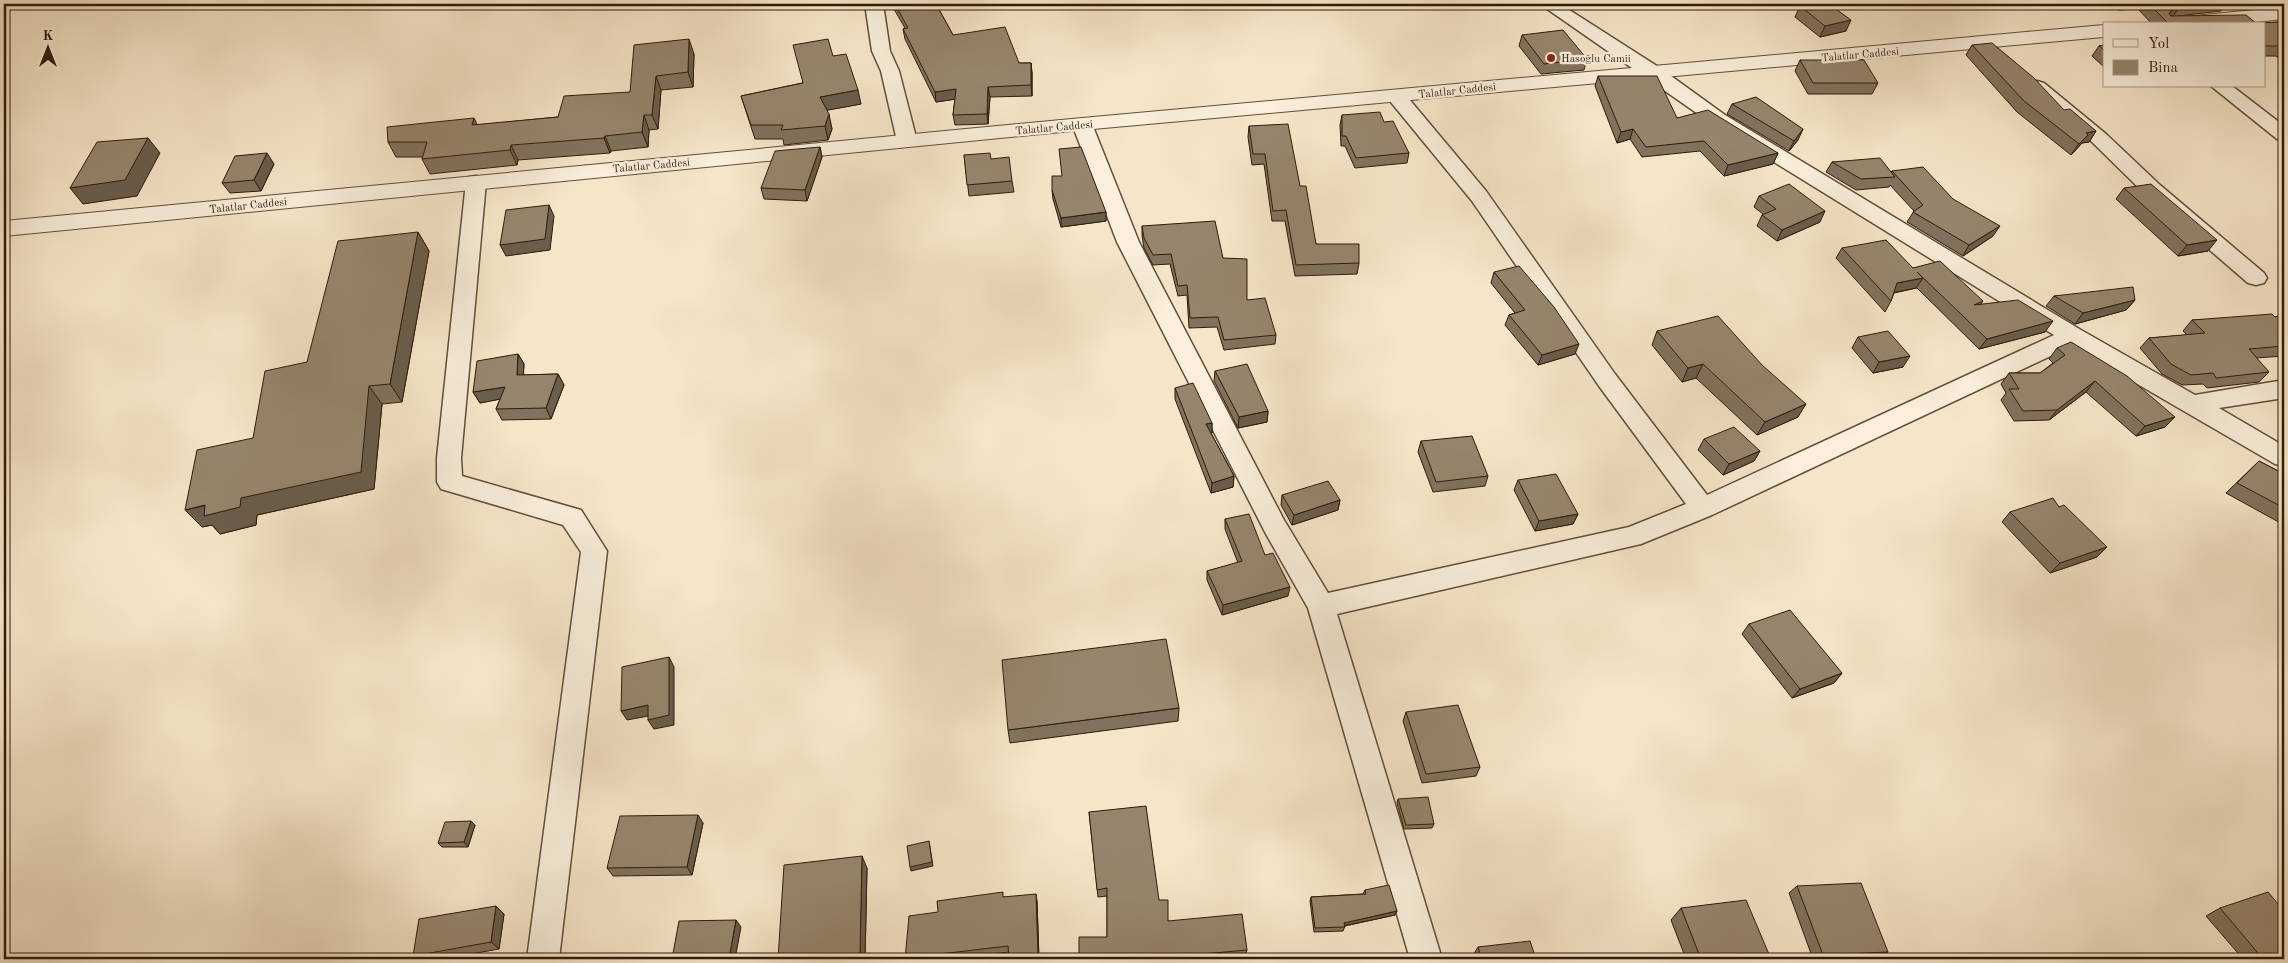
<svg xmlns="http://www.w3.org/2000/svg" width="2288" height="963" font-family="'Old Standard TT',serif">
<rect width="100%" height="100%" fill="#f6e6c9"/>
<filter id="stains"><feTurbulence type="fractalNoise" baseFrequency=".004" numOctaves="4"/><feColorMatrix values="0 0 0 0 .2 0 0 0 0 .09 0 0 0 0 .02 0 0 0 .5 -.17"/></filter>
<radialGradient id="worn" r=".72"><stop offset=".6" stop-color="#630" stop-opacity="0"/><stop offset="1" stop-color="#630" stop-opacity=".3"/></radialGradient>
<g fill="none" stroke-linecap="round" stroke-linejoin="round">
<defs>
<path id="minor" d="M865,4H883L890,51L899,71L917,141L914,145H900L897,141L881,71L872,51Z
M1540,4H1560L1660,68L1725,115L2081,330L2195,395L2284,380V398L2219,408L2284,446V466L2275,464L2072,346L1712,515L1641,544L1337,614L1442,959H1410L1308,608L1266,534L1117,242L1072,124L1075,120H1089L1092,124L1139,242L1284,520L1328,593L1629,527L1686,504L1599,386L1472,201L1390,101L1388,97L1390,93H1404L1486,191L1615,374L1707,495L2054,335L1711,123Z
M2037,81L2044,83L2106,134L2160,185L2264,273L2267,278L2264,283L2256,285L2248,283L2146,195L2092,142L2030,91L2028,87L2030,83Z
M2211,86H2232L2284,126V141L2277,139Z
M476,176L483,177L486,182L461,458L462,476L581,510L607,551L559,959H527L581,552L563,525L441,489L437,482V458L466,182L469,177Z"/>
<path id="tertiary" d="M2284,7V19L2235,24H2164L2167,20L2174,18Z
M2104,25V37L1082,130L4,236V221L1082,118Z"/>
</defs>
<use href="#minor" stroke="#614e39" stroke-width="3"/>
<use href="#tertiary" stroke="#614e39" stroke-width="2"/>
<use href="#minor" fill="#f9efdc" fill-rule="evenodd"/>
<use href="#tertiary" fill="#f9efdc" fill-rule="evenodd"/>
</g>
<path fill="#81725e" stroke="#2f1b09" d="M891,4H936L953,35L1019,63H1031L1032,73V96L990,97L988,124L955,125L953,115L955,99L936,102L905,39L903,29L905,28Z
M2111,4H2227L2221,11L2178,16L2256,23L2284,22V63L2276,56H2264V24H2152L2138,9L2118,10Z
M1800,6L1846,31L1820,37L1795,17Z
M1522,35L1587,59L1584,70L1541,74L1519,46Z
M1972,45L2064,110L2096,131L2089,142L2082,143L2071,155L2017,112L1966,55Z
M2104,45V67L2092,56L2099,46Z
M694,54L693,87L661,90L658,129L649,130L648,147L611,151L610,153L518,160L517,165L430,174L422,159L423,157H396L388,142L477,125L558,117L630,92Z
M833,56L861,104L827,110L832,129L828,140L784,145L783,139H755L741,96L802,83Z
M1800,60L1878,83L1872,94H1808L1795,71Z
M1598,76L1677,118L1778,153L1773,164L1724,176L1700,151L1642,157L1630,139L1617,143L1595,86Z
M1732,104L1798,140L1789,151L1727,114Z
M1342,115L1384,122L1409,153L1407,163L1355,168L1345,146H1341L1340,125Z
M1249,126L1300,186L1316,244L1359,263L1357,274L1295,276L1285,221H1272L1264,164L1252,165L1248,137Z
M820,147L822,157L807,201L764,199L761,188Z
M964,155L991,159L1012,181L1014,192L969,196Z
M1832,162L1891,172L1892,171L1953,199L1993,236L1963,256L1907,222L1914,211L1890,185L1889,187L1856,190L1826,172Z
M274,164L261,191L230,193L222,183Z
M2124,188L2208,251L2178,256L2116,199Z
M1052,190L1106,212V221L1061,227L1053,199Z
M1759,196L1820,222L1777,241L1757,226L1762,215L1763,214L1754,207Z
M1142,226L1223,258L1247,300L1276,335L1275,344L1224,350L1217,327L1189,328L1187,295L1178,296L1170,264L1153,265L1144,248L1142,236Z
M418,232L429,251L402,402L382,404L374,489L257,515L256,525L220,534L212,525L202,527L185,510L253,438L307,362Z
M1842,248L1913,268L1983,301L1981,304L2045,332L1979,349L1917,288L1894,293L1891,301L1885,312L1836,258Z
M1494,272L1575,354L1538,365L1505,325L1509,315L1515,313L1491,283Z
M2054,296L2135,300L2126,310L2075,324L2046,306Z
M2284,314V356L2256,358L2269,372L2259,382L2207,388L2203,384L2182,385L2162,374L2140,348L2149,338L2187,335L2183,331L2192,320L2275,317Z
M1657,331L1798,417L1757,435L1696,378L1682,382L1652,345Z
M1858,337L1903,367L1873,373L1852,348Z
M2057,348L2175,417L2165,427L2136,436L2086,392L2049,420L2014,421L2001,400L2006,393L2001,384L2009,373H2040L2053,363L2049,359Z
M518,354L524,364L523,375L558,374L564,385L551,419L502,420L496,409L500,399L480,403L473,392Z
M1215,371L1268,411L1267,422L1238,428L1214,381Z
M1175,388L1212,423V433H1211L1234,476L1233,487L1211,493L1175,399Z
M1704,439L1760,451L1754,461L1723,475L1698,450Z
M1421,441L1488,476L1485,486L1433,492L1418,452Z
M2259,461L2284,474V525L2226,493Z
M1518,480L1578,514L1573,524L1535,531L1514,490Z
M1282,495L1340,500L1338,510L1292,525L1281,505Z
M2059,507L2107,547L2097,557L2050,573L2002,522L2010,512Z
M1225,519L1265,555L1288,596L1222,615L1207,580V571L1238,563L1225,529Z
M1749,624L1842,673L1834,683L1792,698L1742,634Z
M1179,708L1178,721L1010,743L1008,730Z
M1406,712L1480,767L1476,776L1422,783L1403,721Z
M1398,799L1434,824L1432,828L1404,829L1397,803Z
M1089,812L1159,900L1168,921L1247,950L1245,957L1222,959H1079L1107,937V896L1098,897Z
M471,821L475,825L468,847H442L438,843Z
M703,823L692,875L613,876L607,868Z
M867,868L865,959H778Z
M1797,886L1888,952L1879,959H1813L1789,893Z
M1365,890L1397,911L1395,915L1345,926L1343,931L1314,932L1310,901L1311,897L1363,894Z
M1004,897L1037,901L1039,959H1009V952L952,959H905L938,912Z
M496,906L504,914L499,949L443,959H417L413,956Z
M1681,908L1771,959H1686L1671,920Z
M2220,908L2284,911V957L2279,959H2243L2206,916Z
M1478,947L1536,959H1475L1474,954Z"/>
<path fill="#695d4c" stroke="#2f1b09" d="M2180,6L2173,16L2166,19L2172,9Z
M1851,20L1846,31L1820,37L1825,26Z
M689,39L694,54L693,87L688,72Z
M1031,63L1032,73V96L1031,85Z
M656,76L661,90L658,129L652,115Z
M988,87L990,97L988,124L987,114Z
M956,89L957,99L936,102L935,92Z
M858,90L861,104L823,111L820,97Z
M829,114L832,129L828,140L825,126Z
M644,115L649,130L648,147L642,132Z
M474,118L481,133L472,125Z
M1633,129L1630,139L1617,143L1621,132Z
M1803,129L1798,140L1789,151L1794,141Z
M2096,131L2089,142L2082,143L2071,155L2086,133Z
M605,136L611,151L610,153L604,138Z
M148,138L160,153L137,196L83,204L70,188Z
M511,145L518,160L517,165L510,150Z
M820,147L822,157L807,201L805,190Z
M267,153L274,164L261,191L254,180Z
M1778,153L1773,164L1724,176L1728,165Z
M549,205L554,216L550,250L506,256L500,245Z
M1825,211L1820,222L1777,241L1782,230Z
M1106,212V221L1061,227V218Z
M2000,226L1993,236L1963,256L1969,245Z
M418,232L429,251L402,402L390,384Z
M2217,240L2208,251L2178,256L2187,245Z
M1923,278L1916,288L1891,293L1897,283Z
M2135,300L2126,310L2075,324L2083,313Z
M2053,321L2045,332L1979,349L1987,339Z
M1579,344L1575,354L1538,365L1542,355Z
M518,354L524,364L523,386L517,375Z
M1910,356L1903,367L1873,373L1879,362Z
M1703,364L1696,378L1682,382L1688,368Z
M558,374L564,385L551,419L546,408Z
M2095,381L2086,392L2049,420L2057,410Z
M369,386L382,404L374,489L257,515L256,525L220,534L212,525L202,527L185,510L241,498Z
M505,387L511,397L480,403L473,392Z
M1806,404L1798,417L1757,435L1765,422Z
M1268,411L1267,422L1238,428L1239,417Z
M2175,417L2165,427L2136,436L2145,426Z
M1212,423V433L1205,434L1206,424Z
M1760,451L1754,461L1723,475L1729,464Z
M1234,476L1233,487L1211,493L1212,483Z
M1340,500L1338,510L1292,525L1294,515Z
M1578,514L1573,524L1535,531L1539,521Z
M2107,547L2097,557L2050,573L2060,563Z
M1290,587L1288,596L1222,615L1223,605Z
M669,657L674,667V725L654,729L648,720Z
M1842,673L1834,683L1792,698L1800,689Z
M648,705L654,715L627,720L621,711Z
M698,815L703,823L692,875L687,867Z
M471,821L475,825L468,847L464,842Z
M929,841L933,866L911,871L910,867Z
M862,856L867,868L865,959H863L860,953Z
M1036,894L1037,901L1039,959L1038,955Z
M496,906L504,914L499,949L491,942Z
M1397,911L1395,915L1343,926L1344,923Z
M736,920L741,927L735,959H729Z
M2284,956V957L2279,959H2274Z"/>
<path fill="#96856d" stroke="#2f1b09" d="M895,4H936L953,35L1005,27L1019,63H1031V85L988,87L987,114L953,115L956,89L935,92L903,29L908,28Z
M1811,4H1829L1851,20L1825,26L1800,6Z
M2149,4H2204L2180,6L2172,9L2169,14L2171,16L2246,15L2256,23L2284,22V46H2264V24H2169Z
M1563,30L1587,59L1544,64L1522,35Z
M689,39L688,72L656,76L652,115H644L642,132L605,136L604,138L511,145L510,150L422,159L427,142H388L387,127L474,118L472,125L558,117L564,96L630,92L634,45Z
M828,39L833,56L846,54L858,90L820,97L829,114L825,126L781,130L783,125H751L741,96L803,83L793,45Z
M1992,43L2034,78L2064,110L2070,109L2096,131L2086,133L2088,135L2079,144L2024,101L1972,45Z
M2104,45V50L2099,46Z
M1800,60H1864L1878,83H1813Z
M1598,76H1657L1677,118L1708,110L1778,153L1728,165L1704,141L1646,147L1633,129L1621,132Z
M1756,97L1803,129L1794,141L1732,104Z
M1380,112L1384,122L1393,121L1409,153L1356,158L1346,136H1342V115Z
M1288,124L1300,186H1306L1316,244H1359V263L1296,265L1286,210L1273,211L1265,154H1253L1249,126Z
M148,138L125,180L70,188L97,142Z
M820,147L805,190L761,188L775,151Z
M1081,147L1106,212L1061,218L1052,190V176H1062L1059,149Z
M267,153L254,180L222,183L235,156Z
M990,153L991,159L1009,157L1012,181L967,185L964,155Z
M1880,158L1895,177L1861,179L1832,162Z
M1923,167L1953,199L2000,226L1969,245L1913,212L1923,205L1892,171Z
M1789,184L1825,211L1782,230L1762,215L1776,209L1759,196Z
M2151,184L2217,240L2187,245L2124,188Z
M549,205L545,239L500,245L506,210Z
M1215,221L1223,258L1247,259V300L1265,298L1276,335L1224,340L1218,317L1190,318L1187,285L1178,286L1171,254L1153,255L1144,238L1142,226Z
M418,232L390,384L369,386L361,472L241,498L240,507L204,516L205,505L185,510L197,450L253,438L265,371L307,362L338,241Z
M1886,240L1913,268L1940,261L1983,301L1974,305L2018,300L2053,321L1987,339L1917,272L1923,278L1897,283L1891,301L1842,248Z
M1519,266L1554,307L1579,344L1542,355L1509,315L1525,310L1494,272Z
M2133,287L2135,300L2083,313L2054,296Z
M2272,314L2275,317L2284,314V346L2249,349L2269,372L2216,378L2213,373L2191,375L2171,364L2149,338L2205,333L2192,320Z
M1718,316L1762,365L1806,404L1765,422L1703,364L1688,368L1657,331Z
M1888,331L1910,356L1879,362L1858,337Z
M2071,342L2127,376L2175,417L2145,426L2095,381L2057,410L2023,411L2009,389H2019L2009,373H2040L2065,355L2057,348Z
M518,354L517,375L558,374L546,408L496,409L505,387L473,392L477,361Z
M1247,364L1268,411L1239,417L1215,371Z
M1193,383L1212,423L1206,424L1234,476L1212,483L1175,388Z
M1734,427L1760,451L1729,464L1704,439Z
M1472,436L1488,476L1436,482L1421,441Z
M2259,461L2284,474V508L2237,483Z
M1556,474L1578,514L1539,521L1518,480Z
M1328,481L1340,500L1294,515L1282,495Z
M2053,498L2059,507L2064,505L2107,547L2060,563L2010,512Z
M1249,514L1265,555L1273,553L1290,587L1223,605L1207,571L1242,561L1225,519Z
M1790,610L1842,673L1800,689L1749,624Z
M1166,639L1179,708L1008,730L1002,660Z
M669,657V715L648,720V705L621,711L622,667Z
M1458,705L1480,767L1426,774L1406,712Z
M1428,797L1434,824L1406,825L1398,799Z
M1146,806L1159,900H1168V921L1242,914L1247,950L1169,957V959H1079V937H1107V888L1097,890L1089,812Z
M698,815L687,867L607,868L620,816Z
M471,821L464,842L438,843L445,822Z
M929,841L932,862L910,867L907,846Z
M862,856L860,953L803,959H778L784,865Z
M1861,883L1888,952L1823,955L1797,886Z
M1389,885L1397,911L1344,923L1345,927L1315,928L1311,897L1366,894L1365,890Z
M1003,892V897L1036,894L1038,955L1009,958L1008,946L940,954V959H905L909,916L938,912L937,901Z
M2268,892L2284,911V956L2274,959H2263L2220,908Z
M1746,900L1771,959H1701L1681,908Z
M496,906L491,942L413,956L419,919Z
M736,920L729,959H672L679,921Z
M1530,941L1536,959H1482L1478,947Z"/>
<circle fill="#8f2418" stroke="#f9efdc" stroke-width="2" cx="1551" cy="58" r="5"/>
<g text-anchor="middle" stroke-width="4.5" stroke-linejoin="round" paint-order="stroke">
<g font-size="11" fill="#2f1b09" stroke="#f9efdc">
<text transform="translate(1860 54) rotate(-5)" y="4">Talatlar Caddesi</text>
<text transform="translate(1457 90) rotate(-6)" y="4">Talatlar Caddesi</text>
<text transform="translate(1054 127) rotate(-5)" y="4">Talatlar Caddesi</text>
<text transform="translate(651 165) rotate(-5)" y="4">Talatlar Caddesi</text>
<text transform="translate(248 205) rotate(-6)" y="4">Talatlar Caddesi</text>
</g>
<g font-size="11" fill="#2f1b09" stroke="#f9efdc" text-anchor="start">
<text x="1561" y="62">Hasoğlu Camii</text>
</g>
</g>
<rect width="2288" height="963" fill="none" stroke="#f6e6c9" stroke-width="20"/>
<rect x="5" y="5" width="2278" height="953" fill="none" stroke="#2f1b09" stroke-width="2.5"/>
<rect x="10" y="10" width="2268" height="943" fill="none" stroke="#2f1b09"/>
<rect x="2103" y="22" width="162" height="65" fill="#f9efdc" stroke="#a89a88"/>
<rect x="2113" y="39" width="25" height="8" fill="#f9efdc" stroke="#a89a88"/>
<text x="2148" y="48" font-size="15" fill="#2f1b09">Yol</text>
<rect x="2113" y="60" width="25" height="15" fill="#96856d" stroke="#a89a88"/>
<text x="2148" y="72" font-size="15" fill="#2f1b09">Bina</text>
<g transform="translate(48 48)" stroke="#f9efdc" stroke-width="4" paint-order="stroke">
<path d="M0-4L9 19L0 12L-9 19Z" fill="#2f1b09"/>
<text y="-8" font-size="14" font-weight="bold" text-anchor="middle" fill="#2f1b09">K</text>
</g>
<rect width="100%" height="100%" filter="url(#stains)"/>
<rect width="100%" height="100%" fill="url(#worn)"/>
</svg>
